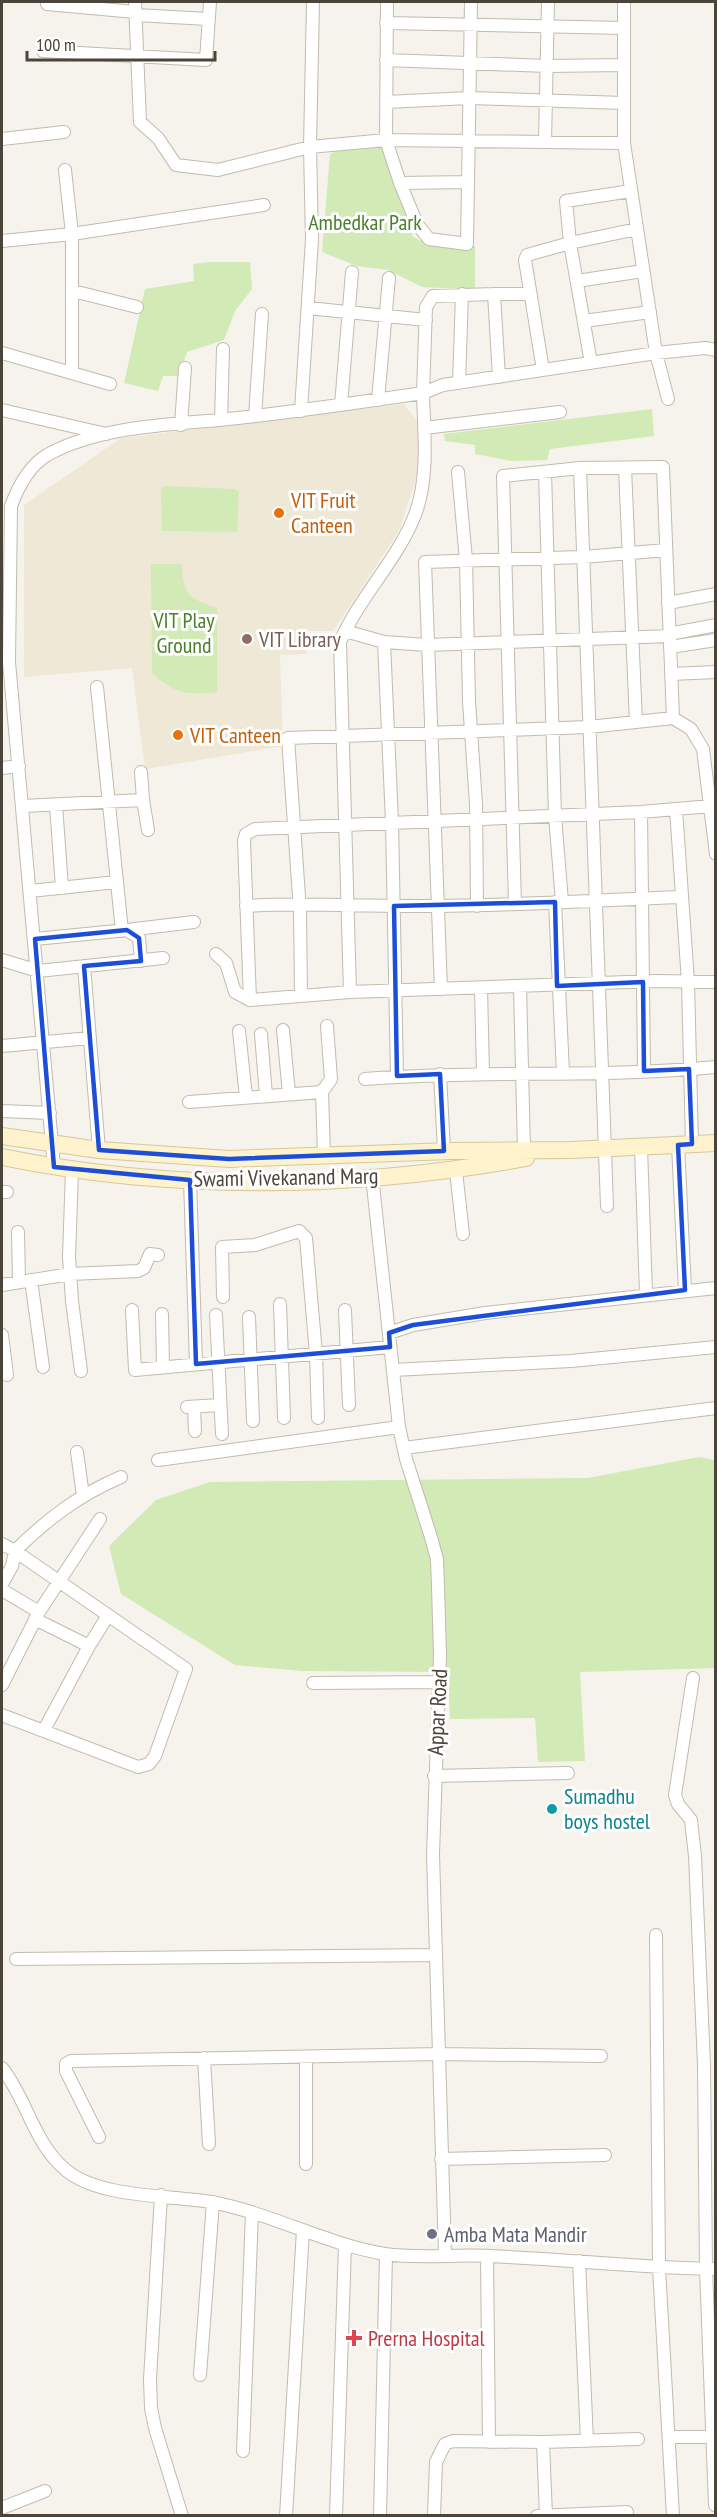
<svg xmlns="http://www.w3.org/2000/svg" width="717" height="2517" font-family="'PT Sans Narrow',sans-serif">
<rect width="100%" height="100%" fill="#f6f3ec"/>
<path fill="#efe8d6" d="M404,404L418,422V473L399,531L333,631H307V654L280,655L283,746L145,769L132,668L24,677V505L121,438Z"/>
<path fill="#d2eab5" d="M349,146H379L384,152L413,237L434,246H475V290L422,287L388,270L357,266L322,252L330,154Z
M210,262H250L252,289L235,311L224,340L187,352L179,376H163L158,391L124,383L145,289L194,281L193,264Z
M652,409L654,436L550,449L547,460L511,461L475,454V445L445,441L444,434Z
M165,486L235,489L239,492L237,532L162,531L161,490Z
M151,564H182C183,595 188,598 217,608V692C186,695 175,694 152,673Z
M699,1457L715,1460V1668L580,1672L585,1761L538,1762L535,1718L450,1719L448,1672L302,1671L235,1665L121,1594L109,1546L156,1500L210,1482L588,1478Z"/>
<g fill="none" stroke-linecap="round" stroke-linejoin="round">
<defs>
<path id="minor" d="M135,2L140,122L158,138L176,165L218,170L310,147L386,140L624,143
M387,2L386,140L400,183L468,182
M624,2V143L656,353L668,399
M47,4L135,12
M135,15L208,19
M386,23L624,28
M43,51L206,60L210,2
M386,60L547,66L624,65
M386,102L469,98L624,103
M2,139L64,132
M545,142L548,2
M400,183L417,224L429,239L467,244L471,2
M2,241L72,234L65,170
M577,281L643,271
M73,291L137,307
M494,294L433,296L426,307L423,393L443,385L656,353L705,348L716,350
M308,308L426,320
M584,321L650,312
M2,353L110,384
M591,363L570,243L566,201L631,191
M543,370L525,260L527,255L570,243L637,229
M72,373V234L264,205
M499,377L494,294H530
M459,383L462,294
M378,400L389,278
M341,405L352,272
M2,410L106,434
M301,411L312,239L310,147L313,2
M255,416L262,314
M221,420L223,349
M181,425L185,368
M424,428L560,412
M580,468L607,1206
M625,468L636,722
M458,472L466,560L469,701L476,804L477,906
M545,472L555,816L562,902
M668,603L716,594
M345,631L384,642L427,645L670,636
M669,634L716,625
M384,642L392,822L397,1076
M670,647L716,640
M671,674L716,672
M97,687L122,931
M2,768L19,766
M141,772L143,800
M56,805L62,888
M23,806L143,800L148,830
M676,809L688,982L692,1144
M641,812L644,1071
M30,891L117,882
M555,902L563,1073
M515,904L503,476L580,468L663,467L673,718
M246,906C307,902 363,907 423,906C509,906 596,900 682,897
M127,930L194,922
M35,939L127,930L139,938L141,961
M216,954L226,963L235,992L250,1000L350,992
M2,960L38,971L163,958
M84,966L99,1150
M520,987L524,1150
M481,988L483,1074
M441,989L425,562L583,557L666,550
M301,996L300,911L288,738L589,727L673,718L691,729L703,749L716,854
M250,1000L244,841L246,834L255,829L641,812L711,806
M283,1030L289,1094
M239,1031L246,1097
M261,1034L266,1096
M2,1046L90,1038
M440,1074L444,1151
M365,1079C482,1070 599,1078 716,1067
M322,1092L331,1079L327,1026
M189,1102L322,1092L324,1155
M2,1111L50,1113
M678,1145L685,1290
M641,1147L646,1294
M54,1167L9,662L11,506C18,487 29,466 47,455C103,424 177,425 238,418C300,411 362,402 423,393C424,432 429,475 416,512C400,557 359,597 340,642L350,992L656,981L716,982
M72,1170L69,1257L72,1301L81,1371
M456,1171L463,1234
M372,1176L399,1427L406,1459L430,1534L437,1559L438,1586L440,1655L433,1854L445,2255
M190,1180L196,1364
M2,1192H7
M18,1232L19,1282
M31,1280L43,1367
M2,1285L70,1274L138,1271L144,1268L150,1254L158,1255
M223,1297L222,1247L255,1245L299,1231L306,1238L316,1354L318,1418
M280,1304L284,1418
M132,1310L135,1370L390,1347
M345,1310L349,1405
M162,1314L163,1367
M216,1315L222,1434
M249,1317L253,1421
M389,1333L413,1325L485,1313L716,1288
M2,1335L7,1375
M393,1370L571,1361L716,1347
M187,1407L220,1405
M194,1407L195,1431
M404,1448L716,1408
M77,1452L83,1496
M158,1460L399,1427
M2,1544L15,1551C47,1519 79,1495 121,1477
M2,1584L12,1566L15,1551L186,1669L155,1756L149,1764L138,1767L2,1715
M2,1590L39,1612L100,1519
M35,1619L89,1646L107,1617
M693,1678L675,1795L678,1804L691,1820L695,1856L704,2065L706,2269L715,2505
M313,1683L438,1682
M2,1685L38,1614
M44,1730L89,1646
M434,1776L568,1773
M656,1935L659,2268L673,2516
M16,1959L436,1955
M204,2058L209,2144
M2,2068C27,2099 34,2145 67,2171C101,2198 169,2195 211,2202C271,2213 325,2244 385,2254C419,2259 455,2254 489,2256C565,2259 640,2268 716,2269
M99,2137L66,2071V2064L71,2061L438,2054L601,2056
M441,2159L605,2155
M306,2164V2057
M161,2195L150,2379L151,2408L155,2428L182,2516
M487,2256L489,2442
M579,2261L587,2441
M200,2375L213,2202
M670,2437H713
M543,2442L546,2516
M243,2451L252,2212
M2,2508L45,2491
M286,2516L303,2230
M336,2516L345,2245
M380,2516L386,2254
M434,2516L436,2462L445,2444L453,2441L543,2442L638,2439
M537,2516L627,2512"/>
<path id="secondary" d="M2,1136L99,1150L229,1159L451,1151L571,1150L716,1143
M2,1157C173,1192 353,1189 526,1158"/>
</defs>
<use href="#minor" stroke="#c2bbae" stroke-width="14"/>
<use href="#secondary" stroke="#d6c79b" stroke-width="18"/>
<use href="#minor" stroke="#fff" stroke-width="12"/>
<use href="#secondary" stroke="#fff3cd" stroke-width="16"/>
</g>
<path fill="none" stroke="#1d4ed8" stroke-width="4.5" stroke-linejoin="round" d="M555,902L557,986L643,982L644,1071L689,1069L692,1144L678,1145L685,1290L413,1325L389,1333L390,1347L196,1364L190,1180L54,1167L35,939L127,930L139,938L141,961L84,966L99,1150L229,1159L444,1151L440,1074L397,1076L394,906Z"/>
<g fill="#e8710a" stroke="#fff" stroke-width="2">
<circle cx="279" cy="513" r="6"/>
<circle cx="178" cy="735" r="6"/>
</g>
<circle fill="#8d6e63" stroke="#fff" stroke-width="2" cx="247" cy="639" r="6"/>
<circle fill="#0f9aa8" stroke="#fff" stroke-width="2" cx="552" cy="1809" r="6"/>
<circle fill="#6b7280" stroke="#fff" stroke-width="2" cx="432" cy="2234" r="6"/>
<path fill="#e0444e" stroke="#fff" stroke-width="2" d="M351 2329h6v6h6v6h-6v6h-6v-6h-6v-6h6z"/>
<g text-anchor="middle" stroke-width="6" stroke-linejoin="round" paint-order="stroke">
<g font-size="22" fill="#4a7f2a" stroke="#fff">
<text x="365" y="230">Ambedkar Park</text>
<text x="184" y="628">VIT Play<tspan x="184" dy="25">Ground</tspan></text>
</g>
<g font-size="22" fill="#c56008" stroke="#fff" text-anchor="start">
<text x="291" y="508">VIT Fruit<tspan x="291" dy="25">Canteen</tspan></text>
<text x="190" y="743">VIT Canteen</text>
</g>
<g font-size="22" fill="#785e54" stroke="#fff" text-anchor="start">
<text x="259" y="647">VIT Library</text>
</g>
<g font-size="22" fill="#4b4439" stroke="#fff">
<text transform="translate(286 1177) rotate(-1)" y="8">Swami Vivekanand Marg</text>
<text transform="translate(437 1712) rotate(-87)" y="8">Appar Road</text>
</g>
<g font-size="22" fill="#0d838f" stroke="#fff" text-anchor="start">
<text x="564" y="1804">Sumadhu<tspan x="564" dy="25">boys hostel</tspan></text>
</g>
<g font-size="22" fill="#5b616d" stroke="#fff" text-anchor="start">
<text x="444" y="2242">Amba Mata Mandir</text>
</g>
<g font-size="22" fill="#be3a42" stroke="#fff" text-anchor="start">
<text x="368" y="2346">Prerna Hospital</text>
</g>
</g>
<rect width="717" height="2517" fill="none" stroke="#4b4439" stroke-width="6"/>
<path d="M27 51v9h188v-9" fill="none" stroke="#4b4439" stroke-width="3"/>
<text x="36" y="51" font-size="18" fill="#4b4439" stroke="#ffffff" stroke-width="4.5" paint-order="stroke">100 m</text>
</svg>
